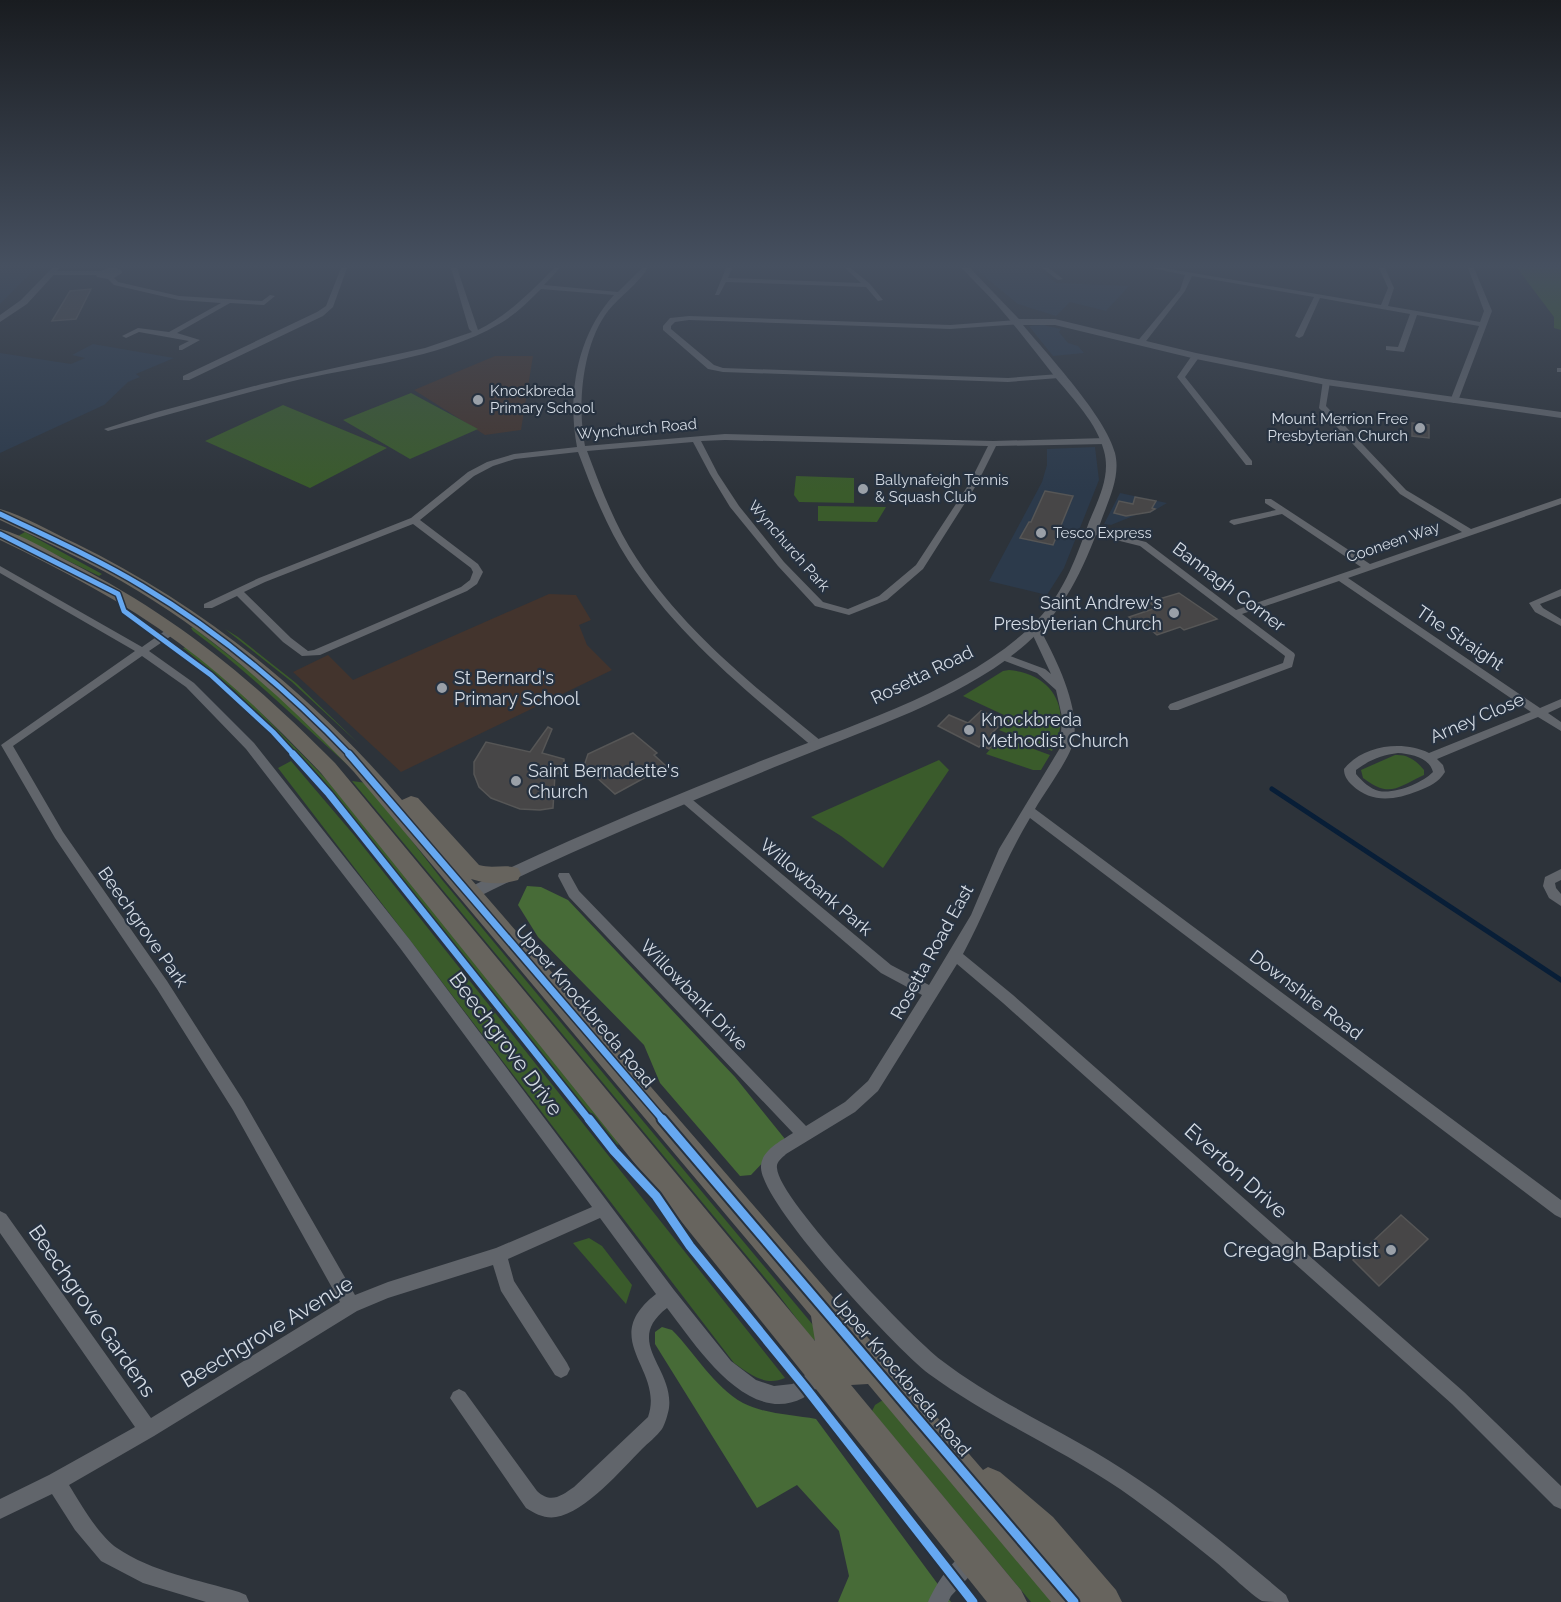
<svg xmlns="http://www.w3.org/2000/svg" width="1561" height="1602" font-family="Raleway,sans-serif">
<rect width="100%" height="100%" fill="#2d333a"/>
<path fill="#2c3a4b" d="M0,268H36L0,304Z
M974,268H1036L1057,283L1129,286L1106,311L1070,302L1056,316L1018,304Z
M1043,325L1061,329L1059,332L1068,343L1078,346L1084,353L1053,356L1029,326Z
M93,344L174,358L136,374L140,377L128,382L104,405L0,453V353L71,364L85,358L72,355Z
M1095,447L1099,480L1064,568L1047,595L989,581L1042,482L1047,465V449Z
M1120,493L1167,503L1150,513L1143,512L1111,525L1104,524Z"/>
<path fill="#43342d" d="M495,356H533L521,430L485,435L414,390Z
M549,594L576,595L591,620L579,625L587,645L612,670L401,772L293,672L328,655L353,680Z"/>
<path fill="#3a5b2b" d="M1517,268H1561V330L1554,328V317Z
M411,393L478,429L410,459L343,420Z
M283,405L387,448L310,488L205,441Z
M796,476L854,478V503L799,502L794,495Z
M818,506H819L886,507L877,522L818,521Z
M25,532L102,574L99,576L18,536Z
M193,627L288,702L350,767C298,721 249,672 193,631L191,628Z
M225,629L238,637L296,683L360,745L292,682Z
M186,647L236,687L328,781L614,1135L619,1145L615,1144L318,775L234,690L183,648Z
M1009,670C1055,674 1073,712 1052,751L999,730L1009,722L1002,717L1004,715L963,696L1003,671Z
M1001,737L1050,755L1041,770H1033L986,754Z
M1395,755C1407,754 1416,760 1424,770V775C1396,788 1390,798 1363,778L1361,770Z
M939,760L949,770L883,868L841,836L811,817Z
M291,761L354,835L785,1378C765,1387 750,1374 734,1363L278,768Z
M352,781L367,783L443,881L818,1331V1340H814L809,1335L771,1285Z
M589,1238L602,1246L632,1285L626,1304L573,1243Z
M886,1398L1056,1602H1031L872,1411L875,1405Z"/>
<path fill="#476b37" d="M527,886L541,887L568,900L735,1077L785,1139L751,1175L740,1176L660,1083L644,1045L538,937L518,905Z
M662,1327L672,1330C696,1354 713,1386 743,1403C764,1414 793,1415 816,1419L951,1602H838L849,1576L839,1531L797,1485L757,1508L655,1344V1332Z"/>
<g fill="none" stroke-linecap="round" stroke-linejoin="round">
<path stroke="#081e37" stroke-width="5" d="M1272,789L1561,980"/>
</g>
<path fill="#474647" stroke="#565656" stroke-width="1.5" d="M91,289L76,319L52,321L70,291Z
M1412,423L1429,425V438L1412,436Z
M1045,491L1073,496L1053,545L1020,538L1029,522H1031Z
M1135,497L1156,501L1152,508L1155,509L1150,512L1126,516L1114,513L1119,501L1133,504Z
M1179,593L1217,619L1184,630L1180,627L1157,635L1151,630L1147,631L1129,617L1156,608L1149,602Z
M981,711L1004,721L991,734L998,739L989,749L981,745L979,747L938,726L949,715L968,723Z
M548,727L552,729L542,753L564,759V773L555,774L553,808L540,810L520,809L491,798L479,787L474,774V762L486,742L530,752Z
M633,733L657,753L654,755L666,766L615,794L584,766L588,754Z
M1401,1215L1428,1239L1379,1286L1353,1260Z"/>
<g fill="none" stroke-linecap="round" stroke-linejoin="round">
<path fill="#61656b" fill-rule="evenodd" d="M108,268H117L122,271V273L114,278L118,282L179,296L262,301L270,295L275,296L264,305L230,303L177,333L200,340L182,350H179V346L189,341L139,332L126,338L122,336L138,328L169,332L221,303L179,300L114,285L108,279L97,277L96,275H51L48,273L51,271H101Z
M341,268H347L333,307L323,316L189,380H183V376L317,312L326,306Z
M451,268H457L478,330C508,315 531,292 554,268H560L544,285L618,292L642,268H648C638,284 620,296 608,311C582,345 577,406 585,446L725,434L993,441L1106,438L1110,441L1106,444L996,446L977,484L923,569L887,600L849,615L815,606L778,566L730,507L710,474L693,442L587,451C601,488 615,526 637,559C685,632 754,686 821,741L823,744L821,747H813C745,690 676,634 628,560C606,526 592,489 578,452L515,459L493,466L474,476L420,520L478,564L483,572L477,584L467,591L320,655L302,656L283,642L237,596L212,608H204V604L259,578L411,518L468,472L487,462L514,454L577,447C567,395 577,335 614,295L541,289C528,302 515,315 499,324C438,360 356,366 289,382C228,397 168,415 108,431L104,429L157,412L262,384L425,348L472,332L469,329ZM725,440L988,446L969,484L916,565L879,596L848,609L823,602L784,562L739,506L718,474L701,441ZM413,524L471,568L473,572L470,580L461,587L314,650L308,651L291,638L244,592L265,582Z
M726,268H732L728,278L861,283L845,268H851L870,284L883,300L878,301L866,287L726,282L719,295H715Z
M1042,268H1049L1063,279L1058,280Z
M1152,268H1164L1381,305L1388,288L1379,268H1385L1394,288L1388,306L1480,322L1484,311L1468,268H1474L1492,311L1458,401L1454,403L1450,401L1479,326L1417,315L1404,352L1386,350V346L1398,347L1410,314L1320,298L1303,336L1299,338L1295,336L1314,297L1192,276L1185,291L1143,345H1140L1136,343L1180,290L1185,275Z
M689,316L950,325L1017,320H1020V324L950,329L689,320L675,322L671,326V329L714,365L723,368L1008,378L1059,374L1063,376L1059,378L1008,382L723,372L708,369L663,330V326L670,318Z
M1193,354L1200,356L1185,377L1252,461V465H1246L1177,377Z
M1557,368H1561V372H1557Z
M1323,380L1330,382L1326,406L1406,490L1471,529L1561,498V504L1348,578L1540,708L1561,699V707L1548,713L1561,722V731L1538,717L1437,759L1443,765L1445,772C1438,783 1430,786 1418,791C1395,800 1372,804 1352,785C1347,780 1344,776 1344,769C1363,745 1403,740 1429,753L1531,712L1339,581L1242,614L1294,653L1295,655L1292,667L1178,710H1170L1168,707L1170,704L1283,663L1285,656L1140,546L1088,533L1086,531L1091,528L1146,542L1236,610L1361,567L1282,514L1234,525L1229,522L1231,520L1276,510L1265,503V499H1271L1370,564L1462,532L1400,494L1319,408ZM1398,753C1411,754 1429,757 1433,772C1422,783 1396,794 1379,791C1370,789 1362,781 1356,774V770C1369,760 1382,755 1398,753Z
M0,566L142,647L169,628H177L178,630L177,632L149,651L194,683L254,743L410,940L674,1290L731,1361L756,1380L774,1386L792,1384L799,1381L814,1366L820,1363L826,1366L829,1372C824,1383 814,1392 803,1398C747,1427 695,1344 667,1308C623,1342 674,1367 669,1408C668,1414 665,1424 662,1429C657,1436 648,1443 642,1449C621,1470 586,1512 556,1517C546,1519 535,1514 526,1508L450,1398L453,1392L459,1389L465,1392L537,1491C551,1504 561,1496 574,1487L648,1417C665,1369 597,1340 656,1294L600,1218L508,1259L514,1281L567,1363L570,1369L567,1375L561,1378L555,1375L501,1291L493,1265L388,1298L357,1311L154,1436L69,1485C80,1503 99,1536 117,1548C152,1572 199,1580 239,1592L246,1595L249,1602H206L143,1583L101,1561L75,1530L52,1494L0,1519V1499L49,1475L135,1427L0,1233V1211L6,1214L151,1418L340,1302L233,1110L157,989L55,838L1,745L135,651L0,573ZM142,656L186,687L246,749L400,948L592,1207L496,1248L388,1282L355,1295L243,1100L167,981L63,832L13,746Z
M1561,589V596L1540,604L1543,608L1561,619V626L1535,612L1529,603Z
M1035,626L1040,629C1056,659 1085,715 1071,749C1064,766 1045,792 1035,809L1561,1200V1218L1555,1215L1030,818C1004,861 987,909 963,954L1013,995L1464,1392L1561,1486V1509L1554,1506L1452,1404L1003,1003L957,964L878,1091L855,1112L786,1154C782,1158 776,1162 777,1168C778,1199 912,1338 941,1360C1002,1407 1076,1436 1139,1480C1191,1515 1238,1555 1286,1595L1289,1602C1282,1602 1269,1602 1262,1601C1250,1594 1229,1573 1217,1563C1185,1537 1153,1512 1120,1489C1058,1447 989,1418 929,1374C896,1349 763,1206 761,1168C760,1151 781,1141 793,1133L569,897L558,876L559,873H569L579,891L806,1126L845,1102L868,1081L922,995L881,973L678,799L684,795L688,796L891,965L929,985L971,915L999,849L1060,748L1062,717L1056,690L1037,673L997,658L996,656L1001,653L1005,654L1045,669L1051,674L1030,629Z
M1561,869V880L1555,883L1556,888L1561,894V906L1549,898L1543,886L1545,877Z
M971,1550L978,1553L981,1560L978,1567L951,1596L948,1602H928C936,1584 952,1558 971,1550Z"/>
<path fill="#61656b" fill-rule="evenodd" d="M52,268H60L27,304L0,322V315L21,300Z
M962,268H970L1019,319H1055L1196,353L1326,379L1561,412V418L1326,385L1196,359L1055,325H1023C1048,355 1106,417 1115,453C1121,477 1108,501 1100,524C1083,570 1064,611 1026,644C962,699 874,726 797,758C689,802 580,846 476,898H464L462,894L464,890C563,841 664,800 766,759C854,724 976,687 1041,616C1065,590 1077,555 1089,522C1098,500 1111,476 1104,451C1097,423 1073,399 1055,377C1036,353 1018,329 998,306C987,293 973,281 962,268Z"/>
<path fill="#67645e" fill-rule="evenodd" d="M0,509C25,516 51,532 75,543C202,605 310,693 402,800L411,796L418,798L479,865C492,869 505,864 518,868L521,874L518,880C501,885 487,884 471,879L883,1355L888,1357L891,1364L983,1470L988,1467L1000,1472L1053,1517L1116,1590L1122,1602H1051L868,1384L851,1385L1021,1590L1027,1602H987L321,773C276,726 231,681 179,643C124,602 62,570 0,540V529C24,535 48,551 70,562C177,617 251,678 335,763L815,1341L811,1316L354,772C289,703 219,640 138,591C94,564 46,542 0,520Z"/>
<defs>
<path id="cycleway-far2" d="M0,514C48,537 97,559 142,586C219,632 288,690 350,755
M0,534L118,594L124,611L211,675L273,732L294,755"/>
<path id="cycleway-far1" d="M293,754L329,794L590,1121
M349,754L664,1121"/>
<path id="cycleway" d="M589,1119L614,1151L656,1196L690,1246L805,1387L973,1602
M662,1119L1074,1602"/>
</defs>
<use href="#cycleway-far2" stroke="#273240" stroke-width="8"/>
<use href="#cycleway-far1" stroke="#273240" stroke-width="10"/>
<use href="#cycleway" stroke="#273240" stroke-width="13"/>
<use href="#cycleway-far2" stroke="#66a8f1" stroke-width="5"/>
<use href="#cycleway-far1" stroke="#66a8f1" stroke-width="7"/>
<use href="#cycleway" stroke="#66a8f1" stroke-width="9"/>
</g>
<linearGradient id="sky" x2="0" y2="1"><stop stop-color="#191c20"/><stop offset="0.54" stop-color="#465060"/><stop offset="1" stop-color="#465060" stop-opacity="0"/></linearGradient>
<rect width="1561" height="492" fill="url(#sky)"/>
<g fill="#9aa0a8" stroke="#273240" stroke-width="2">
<circle cx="478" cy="400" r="6"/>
<circle cx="1420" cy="428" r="6"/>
<circle cx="863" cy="489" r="6"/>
<circle cx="1041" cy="533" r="6"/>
<circle cx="1174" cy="613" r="6"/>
<circle cx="442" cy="688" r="6"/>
<circle cx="969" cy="730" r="6"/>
<circle cx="516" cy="781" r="6"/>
<circle cx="1391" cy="1250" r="6"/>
</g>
<g text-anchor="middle" stroke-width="4.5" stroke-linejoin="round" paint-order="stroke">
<g font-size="15" fill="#d4dbe4" stroke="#273240" text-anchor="start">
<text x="490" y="396">Knockbreda<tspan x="490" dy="17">Primary School</tspan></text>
<text x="1408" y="424" text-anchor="end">Mount Merrion Free<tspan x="1408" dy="17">Presbyterian Church</tspan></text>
<text x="875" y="485">Ballynafeigh Tennis<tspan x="875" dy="17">&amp; Squash Club</tspan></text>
<text x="1053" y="538">Tesco Express</text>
</g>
<g font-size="15" fill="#d4dbe4" stroke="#273240">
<text transform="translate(637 429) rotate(-5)" y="5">Wynchurch Road</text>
<text transform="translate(1393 542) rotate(-19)" y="5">Cooneen Way</text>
<text transform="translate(789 546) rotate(49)" y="5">Wynchurch Park</text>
</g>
<g font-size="18" fill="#d4dbe4" stroke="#273240">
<text transform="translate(1229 587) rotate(37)" y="6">Bannagh Corner</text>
<text transform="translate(1460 638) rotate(34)" y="6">The Straight</text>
<text transform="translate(922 675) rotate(-26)" y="6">Rosetta Road</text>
<text transform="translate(1477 718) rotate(-23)" y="6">Arney Close</text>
<text transform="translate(816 887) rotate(40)" y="6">Willowbank Park</text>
<text transform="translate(143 927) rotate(55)" y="6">Beechgrove Park</text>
<text transform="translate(932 952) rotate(-61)" y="6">Rosetta Road East</text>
<text transform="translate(694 995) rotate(46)" y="6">Willowbank Drive</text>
<text transform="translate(1306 995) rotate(37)" y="6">Downshire Road</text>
<text transform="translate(585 1006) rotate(50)" y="6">Upper Knockbreda Road</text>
<text transform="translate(901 1375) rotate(50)" y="6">Upper Knockbreda Road</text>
</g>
<g font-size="18" fill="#d4dbe4" stroke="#273240" text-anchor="start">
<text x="1162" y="609" text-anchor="end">Saint Andrew's<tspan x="1162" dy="21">Presbyterian Church</tspan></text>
<text x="454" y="684">St Bernard's<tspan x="454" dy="21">Primary School</tspan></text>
<text x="981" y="726">Knockbreda<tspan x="981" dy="21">Methodist Church</tspan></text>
<text x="528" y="777">Saint Bernadette's<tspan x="528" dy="21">Church</tspan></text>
</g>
<g font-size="21" fill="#d4dbe4" stroke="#273240">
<text transform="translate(506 1044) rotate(53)" y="7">Beechgrove Drive</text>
<text transform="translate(1236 1171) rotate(42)" y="7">Everton Drive</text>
<text transform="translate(92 1311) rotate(55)" y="7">Beechgrove Gardens</text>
<text transform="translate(267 1332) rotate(-31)" y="7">Beechgrove Avenue</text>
</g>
<g font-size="21" fill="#d4dbe4" stroke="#273240" text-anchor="end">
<text x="1379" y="1257">Cregagh Baptist</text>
</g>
</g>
</svg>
